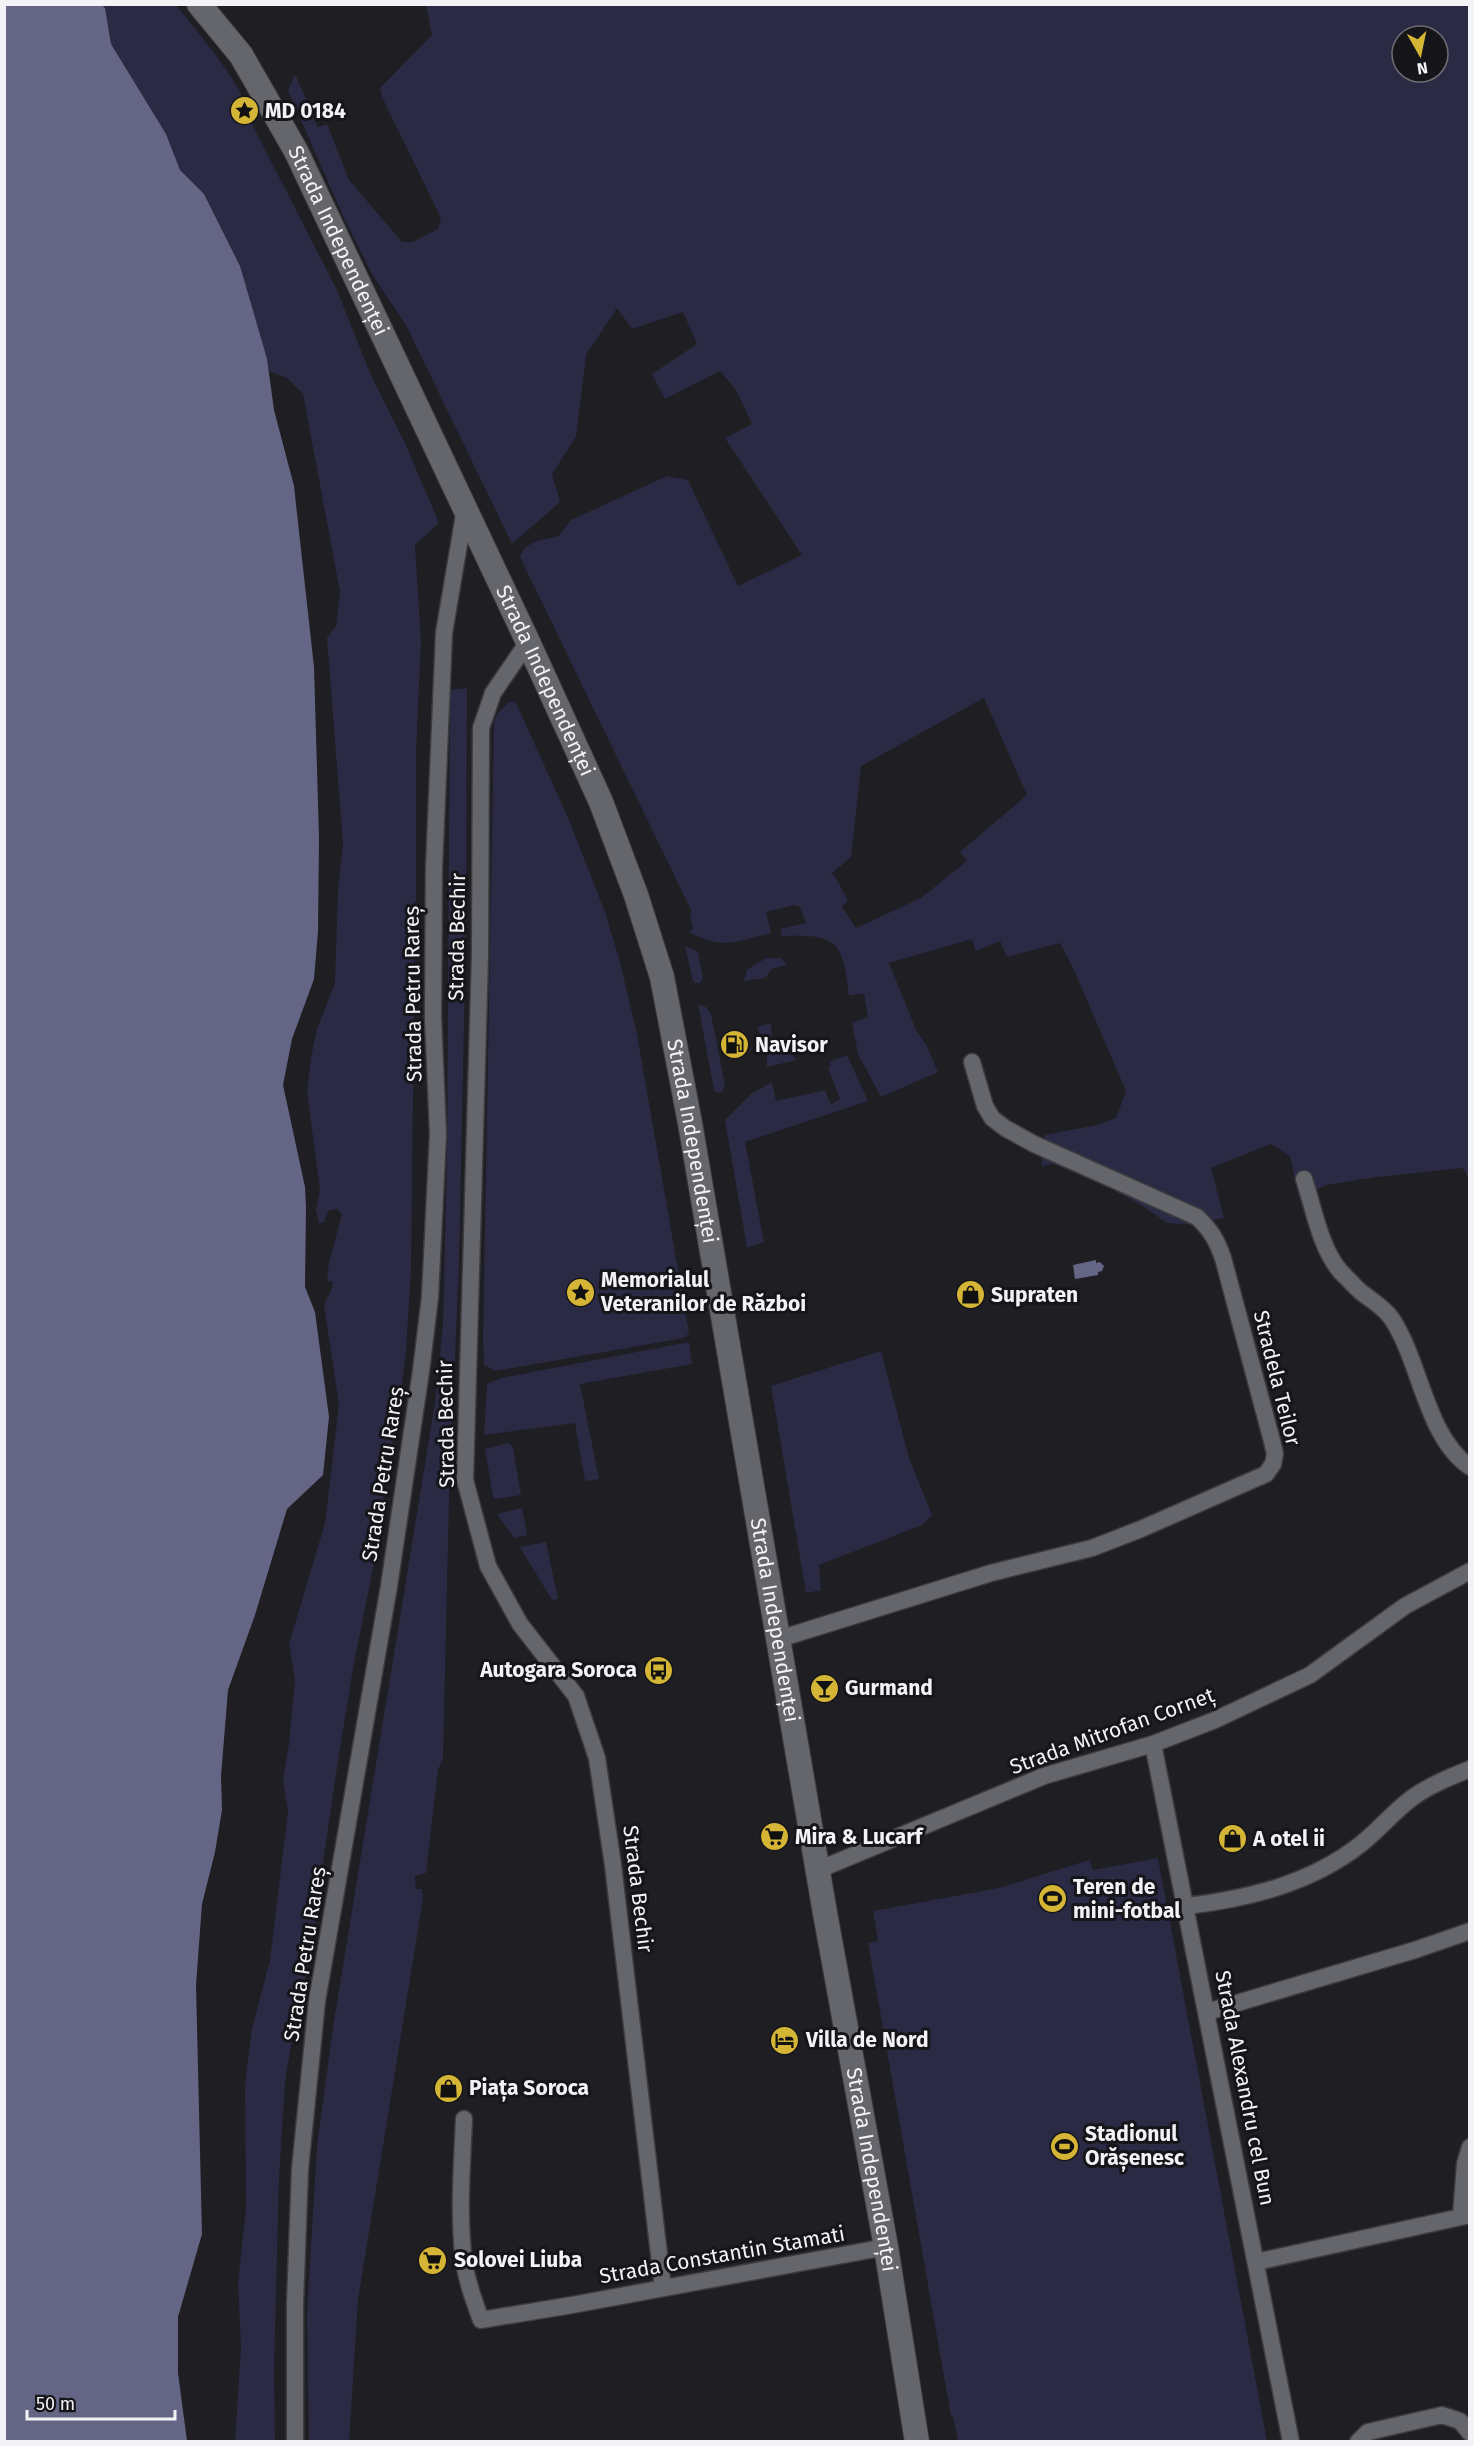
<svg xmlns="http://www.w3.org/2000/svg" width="1474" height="2446" font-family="'Fira Sans',sans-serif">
<rect width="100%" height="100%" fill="#1e1e23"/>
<path fill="#2a2a44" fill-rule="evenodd" d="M102,5H176C200,36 246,86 252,124L337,290L370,373L405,443L439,523L415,545L421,641L416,752V900L410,911L414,916L415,925L411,1270L406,1352L398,1414L386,1477L377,1548L354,1663L339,1754L307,1972L297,2008L285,2082L279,2177L274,2370L275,2441H235L241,2347L238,2283L246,2208L245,2085L252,2029L270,1960L288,1812L283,1780L289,1743L295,1680L289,1644L325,1523L339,1405L324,1305L333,1286L332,1281H327L329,1262L342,1214L337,1209L328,1211L324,1222L319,1223L316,1209L320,1190L307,1091L311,1057L317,1029L335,983L338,889L343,844L327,638L336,626L340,592L303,394L287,378L269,371L240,266L204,194L180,170L166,134L111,44L105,8Z
M426,5H1469V1180L1463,1168L1377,1177L1326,1185L1299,1199L1290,1156L1271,1144L1211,1168L1224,1218L1187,1224L1167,1223L1141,1205L1108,1187L1054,1164L1041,1166L1045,1135L1097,1125L1116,1118L1126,1091L1074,970L1060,943L1007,957L1000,941L976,951L972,939L889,963L917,1032L926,1044L938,1072L881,1097L858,1054L852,1023L868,1017L864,994L849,995C843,941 837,934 782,936L780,929L806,923L800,907L795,905L766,912L771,933C736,942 723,950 689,932L693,929L690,916L692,912L520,557C526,540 543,540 559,536L571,520L667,476L688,480L738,586L802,555L725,438L752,424L736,390L720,371L665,399L652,374L697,344L683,312L632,329L617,308L586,355L576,437L552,474L560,502L512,544L406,325L373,276L345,220L288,91L295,74L318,127L327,124L349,180L402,242H412L438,229L441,221L439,214L382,97L380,88L432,35ZM1402,36H1438V72H1402ZM984,698L1027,795L960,852L967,861L921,898L856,928L842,907L848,900L834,875L831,874L851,857L861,766Z
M467,688L466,925L459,1263L449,1498L443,1758L438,1770L426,1873L415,1876L416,1889H422L423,1899L358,2300L349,2441H309L307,2314L317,2146L333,2027L435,1403L443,1325L447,1154L450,690Z
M509,702H515L518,707L568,818L605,912L620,962L637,1034L689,1333L684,1338L495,1371L484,1365L483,1338L494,722L497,714Z
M685,946L698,952L703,978L700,983H695L693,981Z
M766,958H781L787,965L772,969L765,978L744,981L747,970Z
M698,1004L706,1007L711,1014L725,1085L722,1092L716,1093L714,1090Z
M771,1023L772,1037L777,1043L788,1048L796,1060L767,1067V1050L757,1027Z
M847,1055L868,1101L745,1142L764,1242L747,1248L725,1120L751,1094L772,1082L776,1101L825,1090L831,1105L840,1099L828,1068L831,1066L829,1062Z
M689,1342L692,1364L580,1384L599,1479L585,1481L575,1423L484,1435L487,1384L501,1378Z
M881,1351L909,1458L932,1515L922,1525L819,1565L821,1590L806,1593L771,1386Z
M508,1443L513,1447L521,1495L496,1499L493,1497L485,1449Z
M522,1508L527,1535L514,1538L497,1514Z
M546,1542L558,1599L552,1600L520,1547Z
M1158,1858L1267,2441H958L953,2417L951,2416L868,1943L878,1941L873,1911L999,1888L1089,1860L1093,1870Z"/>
<path fill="#656686" d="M102,5L105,8L111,44L166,134L180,170L204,194L240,266L267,359L274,410L294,486L314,667L319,837L318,931L314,979L292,1039L283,1085L305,1187L306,1207L305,1287L315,1312L329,1417L323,1475L287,1509L255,1615L228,1690L221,1776L222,1810L215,1852L202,1904L196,1985L202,2234L178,2317V2373L187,2441L5,2442L4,5Z
M1096,1260V1263L1100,1262L1104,1266L1102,1271L1098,1272V1275L1075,1279L1073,1265Z"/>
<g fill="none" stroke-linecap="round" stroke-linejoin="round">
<defs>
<path id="street" d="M528,642L493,693L481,728L480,955L465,1480L488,1566L520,1624L576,1696L597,1758L613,1865L663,2288
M1304,1179C1314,1209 1320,1248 1341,1272C1348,1279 1354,1286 1361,1292C1371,1300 1385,1308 1392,1319C1421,1363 1426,1437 1470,1467
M779,1639L991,1573L1092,1548L1141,1529L1266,1474L1273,1464L1275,1454L1272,1441L1223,1258C1217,1241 1211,1230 1197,1217L1034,1144L1005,1128L992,1118L985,1106L972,1062
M1153,1744L1291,2442
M818,1870L1044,1776L1153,1744L1215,1720L1310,1675L1405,1606L1470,1571
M1187,1906C1250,1898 1310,1884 1361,1844C1379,1830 1394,1811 1412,1798C1430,1785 1450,1777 1470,1769
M1207,2012L1415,1950L1470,1931
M464,2119C462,2167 458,2215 464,2262C467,2282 474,2301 481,2320L572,2305L886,2247
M1461,2216L1465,2164L1470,2147
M1256,2262L1470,2215
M295,2442V2303L300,2169L317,2001L389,1586L421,1371L430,1297L438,1134L433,1017L434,868L444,633L465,509
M1358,2442L1368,2432L1442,2415L1460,2421L1470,2433"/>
<g id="secondary">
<path id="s1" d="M199,4L241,55L296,151L528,642L601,802L636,895L662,977L690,1123L825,1913L886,2247L917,2442"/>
</g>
</defs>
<use href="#street" stroke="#3c3c40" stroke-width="19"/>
<use href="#secondary" stroke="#3c3c40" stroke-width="26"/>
<use href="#street" stroke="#65666c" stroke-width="16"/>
<use href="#secondary" stroke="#65666c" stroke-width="24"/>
</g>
<defs>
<symbol id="sight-disc" viewBox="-11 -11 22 22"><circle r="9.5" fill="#d5b535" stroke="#15151a"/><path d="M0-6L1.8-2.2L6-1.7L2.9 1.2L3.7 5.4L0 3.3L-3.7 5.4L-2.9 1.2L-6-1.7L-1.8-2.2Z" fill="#111"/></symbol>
<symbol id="fuel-disc" viewBox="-11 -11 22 22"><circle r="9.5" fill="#d5b535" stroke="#15151a"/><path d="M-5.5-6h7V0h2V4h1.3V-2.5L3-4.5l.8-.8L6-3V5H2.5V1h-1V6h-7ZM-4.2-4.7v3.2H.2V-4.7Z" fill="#111"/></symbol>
<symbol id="shop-disc" viewBox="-11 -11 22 22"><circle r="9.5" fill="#d5b535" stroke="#15151a"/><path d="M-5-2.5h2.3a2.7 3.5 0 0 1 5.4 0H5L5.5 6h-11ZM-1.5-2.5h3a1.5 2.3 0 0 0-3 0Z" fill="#111"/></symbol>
<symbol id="bus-disc" viewBox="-11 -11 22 22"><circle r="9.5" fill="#d5b535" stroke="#15151a"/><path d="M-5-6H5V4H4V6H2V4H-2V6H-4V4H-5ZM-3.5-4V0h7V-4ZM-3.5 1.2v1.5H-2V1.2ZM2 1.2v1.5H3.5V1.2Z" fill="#111"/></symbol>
<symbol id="bar-disc" viewBox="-11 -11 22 22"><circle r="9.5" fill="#d5b535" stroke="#15151a"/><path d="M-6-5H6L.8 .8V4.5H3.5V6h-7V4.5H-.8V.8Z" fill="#111"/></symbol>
<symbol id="supermarket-disc" viewBox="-11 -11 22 22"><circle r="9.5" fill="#d5b535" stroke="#15151a"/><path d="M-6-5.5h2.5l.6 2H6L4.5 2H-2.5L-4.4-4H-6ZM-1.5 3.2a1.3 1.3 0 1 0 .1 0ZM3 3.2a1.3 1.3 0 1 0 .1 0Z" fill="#111"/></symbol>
<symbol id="stadium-disc" viewBox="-11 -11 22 22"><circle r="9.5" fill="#d5b535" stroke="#15151a"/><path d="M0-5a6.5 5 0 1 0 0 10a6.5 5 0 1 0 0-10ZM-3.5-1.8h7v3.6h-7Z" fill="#111"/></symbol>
<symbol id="hotel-disc" viewBox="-11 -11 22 22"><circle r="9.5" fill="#d5b535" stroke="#15151a"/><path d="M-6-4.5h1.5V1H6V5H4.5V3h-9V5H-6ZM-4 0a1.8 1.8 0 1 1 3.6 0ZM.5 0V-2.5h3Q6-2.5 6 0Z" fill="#111"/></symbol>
</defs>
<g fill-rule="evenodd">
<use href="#sight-disc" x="228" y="94" width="33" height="33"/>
<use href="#fuel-disc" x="718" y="1028" width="33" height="33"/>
<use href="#sight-disc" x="564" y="1276" width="33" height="33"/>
<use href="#shop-disc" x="954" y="1278" width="33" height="33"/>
<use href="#bus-disc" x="642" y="1654" width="33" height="33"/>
<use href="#bar-disc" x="808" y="1672" width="33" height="33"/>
<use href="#supermarket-disc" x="758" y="1820" width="33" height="33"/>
<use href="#shop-disc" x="1216" y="1822" width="33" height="33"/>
<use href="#stadium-disc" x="1036" y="1882" width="33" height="33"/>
<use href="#hotel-disc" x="768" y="2024" width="33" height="33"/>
<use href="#shop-disc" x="432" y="2072" width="33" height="33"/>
<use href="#stadium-disc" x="1048" y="2130" width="33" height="33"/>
<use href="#supermarket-disc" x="416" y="2244" width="33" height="33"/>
</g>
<g text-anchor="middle" stroke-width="6" stroke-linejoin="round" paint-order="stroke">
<g font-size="21" font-weight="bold" fill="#f3f3f7" stroke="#15151a" text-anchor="start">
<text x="265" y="118">MD 0184</text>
<text x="755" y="1052">Navisor</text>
<text x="601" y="1287">Memorialul<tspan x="601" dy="24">Veteranilor de Război</tspan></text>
<text x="991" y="1302">Supraten</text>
<text x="637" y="1677" text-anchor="end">Autogara Soroca</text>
<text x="845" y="1695">Gurmand</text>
<text x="795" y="1844">Mira &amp; Lucarf</text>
<text x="1253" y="1846">A otel ii</text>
<text x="1073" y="1894">Teren de<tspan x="1073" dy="24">mini-fotbal</tspan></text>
<text x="806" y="2047">Villa de Nord</text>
<text x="469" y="2095">Piața Soroca</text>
<text x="1085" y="2141">Stadionul<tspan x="1085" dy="24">Orășenesc</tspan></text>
<text x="454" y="2267">Solovei Liuba</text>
</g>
<g font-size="21" fill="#f3f3f7" stroke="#15151a">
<text dy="7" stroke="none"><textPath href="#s1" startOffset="276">Strada Independenței</textPath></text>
<text dy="7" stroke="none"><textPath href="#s1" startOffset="762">Strada Independenței</textPath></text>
<text transform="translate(457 937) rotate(-89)" y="7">Strada Bechir</text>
<text transform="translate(413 994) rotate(-91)" y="7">Strada Petru Rareș</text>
<text dy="7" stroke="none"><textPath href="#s1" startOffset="1248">Strada Independenței</textPath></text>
<text transform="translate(1277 1378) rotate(76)" y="7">Stradela Teilor</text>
<text transform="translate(446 1424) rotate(-91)" y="7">Strada Bechir</text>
<text transform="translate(383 1474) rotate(-81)" y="7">Strada Petru Rareș</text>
<text dy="7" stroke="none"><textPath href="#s1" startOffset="1734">Strada Independenței</textPath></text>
<text transform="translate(1112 1731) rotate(-20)" y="7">Strada Mitrofan Corneț</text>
<text transform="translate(638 1889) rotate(83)" y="7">Strada Bechir</text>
<text transform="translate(305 1954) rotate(-81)" y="7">Strada Petru Rareș</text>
<text transform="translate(1245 2088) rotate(79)" y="7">Strada Alexandru cel Bun</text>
<text dy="7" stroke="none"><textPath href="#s1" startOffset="2292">Strada Independenței</textPath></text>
<text transform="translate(722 2255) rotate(-10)" y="7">Strada Constantin Stamati</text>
</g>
</g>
<rect width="1474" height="2446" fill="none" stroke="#f3f3f7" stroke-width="12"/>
<g transform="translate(1420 54) rotate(171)"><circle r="28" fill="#15151a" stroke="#6e6e72" stroke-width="1.5"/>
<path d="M0-4.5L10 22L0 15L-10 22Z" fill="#d5b535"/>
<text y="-9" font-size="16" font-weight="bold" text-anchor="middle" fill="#f3f3f7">N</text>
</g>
<path d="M27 2410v9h148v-9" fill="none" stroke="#f3f3f7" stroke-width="3"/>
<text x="36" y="2410" font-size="18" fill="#f3f3f7" stroke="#15151a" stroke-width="4.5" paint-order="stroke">50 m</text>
</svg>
